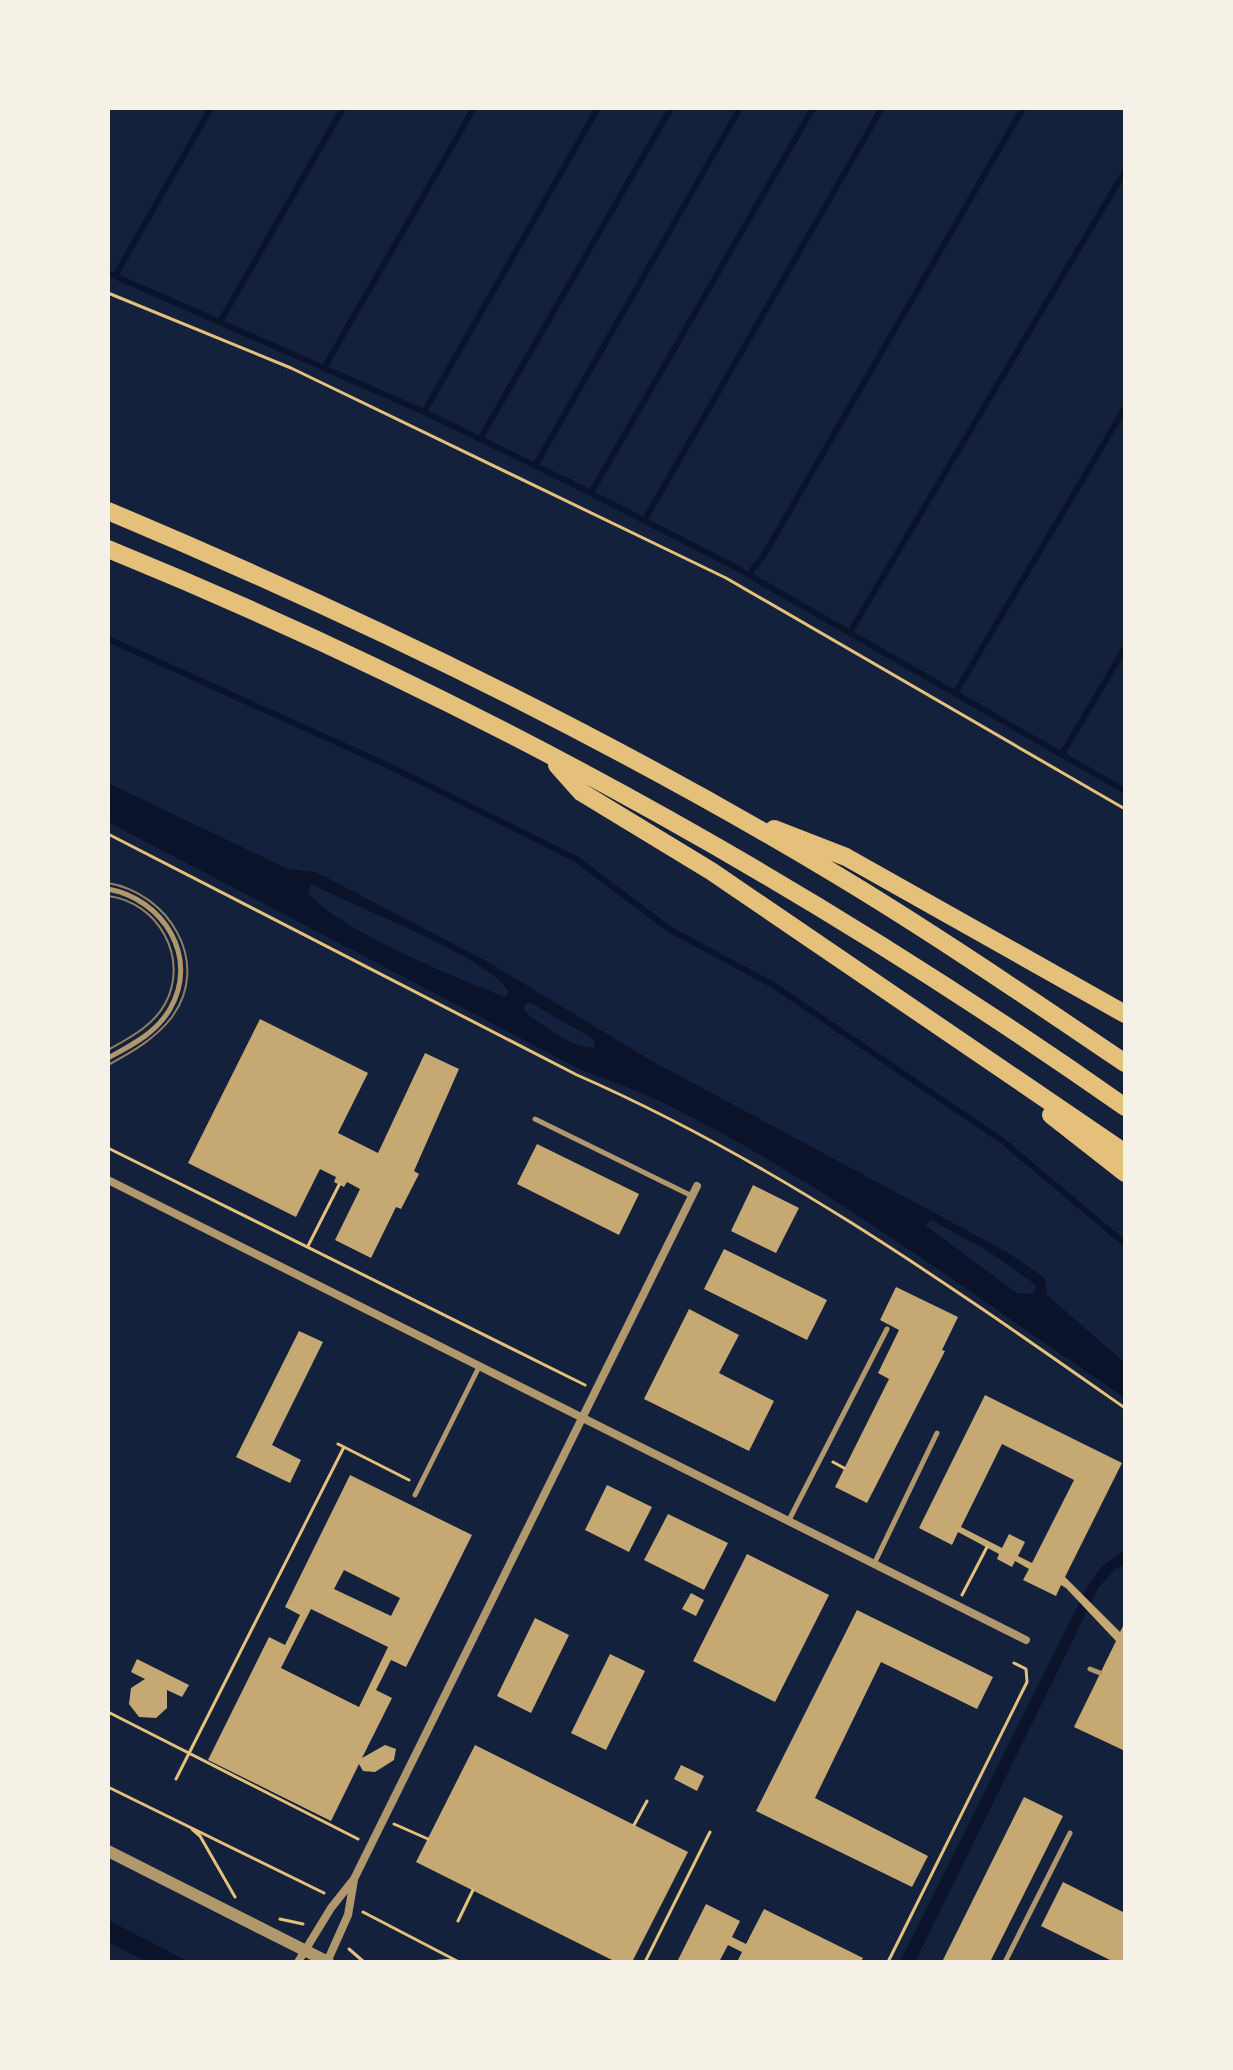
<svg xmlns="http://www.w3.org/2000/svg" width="1233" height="2070" font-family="'PT Sans',sans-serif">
<rect width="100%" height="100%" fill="#14213d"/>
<path fill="#0b132b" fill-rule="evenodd" d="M108,783L288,869L316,872L490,963L650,1060L1007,1252L1045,1278L1047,1295L1125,1363V1398C975,1297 827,1184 664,1103C637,1090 607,1080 579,1069L108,822ZM311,884C352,906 490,957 509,992L505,997C461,980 332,927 308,892ZM531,1003L588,1036L595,1042L593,1048C568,1046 544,1026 524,1011L525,1005ZM931,1220L988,1251L1036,1285L1034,1294L1017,1293L925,1225Z
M1125,1550V1565L1115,1569L1099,1587L915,1962H900L1087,1587L1101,1567Z
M108,1920L189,1962H147L108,1942Z"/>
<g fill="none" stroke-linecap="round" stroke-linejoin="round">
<path stroke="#0b132b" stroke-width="6" d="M108,273L424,412L567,481L735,567L1125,791
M115,276L211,108
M220,322L343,108
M324,368L474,108
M424,412L598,108
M480,439L671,108
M535,466L740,108
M591,493L813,108
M644,521L882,108
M748,575L764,555L1023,108
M850,632L1125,171
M108,639L389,766L576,859L669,929L773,985L1004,1142L1125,1244
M956,692L1125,408
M1062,754L1125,648"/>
</g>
<path fill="#c6a872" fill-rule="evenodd" d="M260,1019L368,1073L338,1133L378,1153L425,1053L459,1069L414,1171L419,1174L401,1209L396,1207L371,1258L335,1240L360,1189L347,1182L344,1187L334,1182L336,1177L320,1169L296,1217L188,1163Z
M537,1144L639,1194L619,1235L517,1184Z
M753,1185L799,1208L776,1253L731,1231Z
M724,1249L827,1300L807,1340L704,1289Z
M896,1287L958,1317L942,1350L945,1351L867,1503L835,1487L889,1379L878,1373L899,1330L880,1320Z
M689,1309L739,1335L719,1373L774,1401L749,1451L644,1399Z
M299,1331L323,1342L272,1445L301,1460L290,1483L236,1457Z
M985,1395L1122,1463L1065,1577L1120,1632L1125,1622V1751L1074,1727L1116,1641L1066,1588L1061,1585L1056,1596L1023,1580L1029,1569L1015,1561L1012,1567L997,1559L999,1554L958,1532L952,1545L919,1528ZM1002,1444L1074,1480L1032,1563L1018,1556L1025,1542L1009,1534L1002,1548L961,1527Z
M350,1475L472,1535L406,1667L391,1660L376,1690L392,1698L362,1758L385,1745L396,1749L394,1760L375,1772L363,1771L359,1764L331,1821L208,1760L269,1637L285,1645L300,1615L285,1607ZM344,1570L400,1598L391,1616L334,1589ZM311,1609L388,1647L359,1707L281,1668Z
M607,1485L652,1507L629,1552L585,1530Z
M668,1514L728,1543L704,1590L644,1560Z
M747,1554L829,1595L775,1702L693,1661Z
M691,1593L704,1600L696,1616L682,1609Z
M857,1610L993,1677L977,1709L881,1662L815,1798L928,1856L912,1887L756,1811Z
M535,1618L569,1635L531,1713L497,1696Z
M610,1654L645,1671L606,1750L571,1733Z
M137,1659L189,1685L182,1697L167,1690V1708L156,1718L139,1717L129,1704L131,1688L145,1679L131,1672Z
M475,1745L688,1852L632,1962H616L416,1862Z
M681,1765L704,1776L697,1791L674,1779Z
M1024,1797L1063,1816L990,1962H942Z
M1063,1882L1125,1913V1962H1114L1041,1926Z
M706,1904L740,1921L732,1937L746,1944L764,1909L863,1958L861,1962H737L742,1952L728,1945L719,1962H677Z"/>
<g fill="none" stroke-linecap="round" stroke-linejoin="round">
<path stroke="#e5c07b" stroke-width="3" d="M108,293L291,368L726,578L1125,809
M108,834L577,1075C774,1161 949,1285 1125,1408
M108,1148L585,1385
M308,1246L339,1185
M338,1444L409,1480
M833,1462L844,1468
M962,1595L987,1547
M108,1712L358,1839
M176,1779L344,1447
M108,1787L324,1893
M394,1824L428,1839
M634,1825L647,1801
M192,1829L200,1836L235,1897
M363,1912L459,1962
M280,1919L303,1924
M458,1921L473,1890
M349,1949L364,1962
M429,1962L454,1960
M645,1962L710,1832
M888,1962L1027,1682L1026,1669L1014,1663"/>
<path stroke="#b1986c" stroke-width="5" d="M108,889C163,899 200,957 170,1009C156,1033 132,1045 108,1058
M535,1119L692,1196
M415,1495L479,1367
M789,1520L887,1329
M874,1564L937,1433
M1090,1669L1100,1673
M1005,1962L1070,1833"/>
<path stroke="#b1986c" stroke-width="8" d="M108,1180L1026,1640
M298,1962L331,1908L354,1879L697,1186
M327,1962L348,1915L354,1880"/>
<path stroke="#b1986c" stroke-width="12" d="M108,1851L328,1962"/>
<path stroke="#e5c07b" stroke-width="18" d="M108,511C358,616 604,735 837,875C935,934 1030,999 1125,1063
M108,549C466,695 809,885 1125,1107
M557,765L581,792L711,871L1125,1153
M774,829L846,857L1125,1014
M1051,1115L1125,1173"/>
<path stroke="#918062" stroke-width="2" d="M108,883C168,893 212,962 172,1017C155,1039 132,1052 108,1065
M108,896C158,902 190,958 165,1004C153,1026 129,1038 108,1050"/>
</g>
<rect width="1233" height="2070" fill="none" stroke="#f6f1e7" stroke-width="220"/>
</svg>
